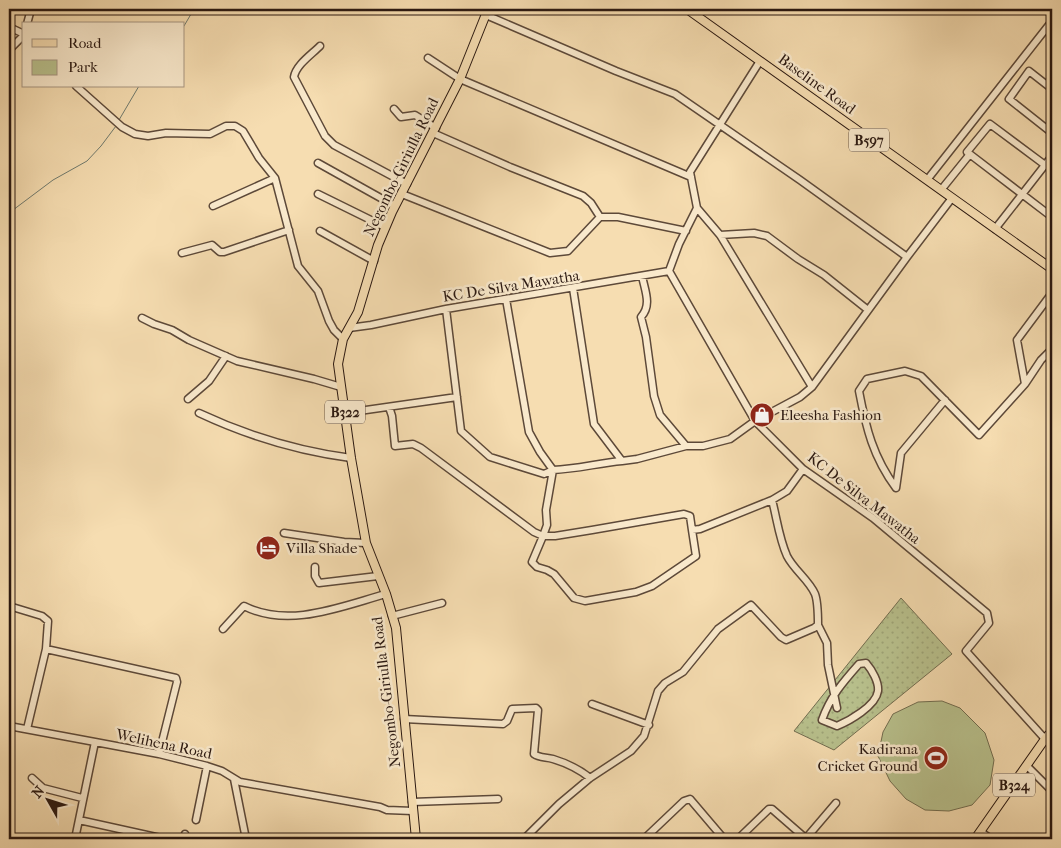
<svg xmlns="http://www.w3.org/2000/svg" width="1061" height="848" font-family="'IM FELL French Canon',serif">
<defs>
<pattern id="green-dots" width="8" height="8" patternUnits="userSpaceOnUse" patternTransform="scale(1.25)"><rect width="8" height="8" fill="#b9c28e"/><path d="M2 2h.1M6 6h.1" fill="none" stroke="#9fa679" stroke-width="1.8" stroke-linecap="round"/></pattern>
</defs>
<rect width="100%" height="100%" fill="#f6ddb1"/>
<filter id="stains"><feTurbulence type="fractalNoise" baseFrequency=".004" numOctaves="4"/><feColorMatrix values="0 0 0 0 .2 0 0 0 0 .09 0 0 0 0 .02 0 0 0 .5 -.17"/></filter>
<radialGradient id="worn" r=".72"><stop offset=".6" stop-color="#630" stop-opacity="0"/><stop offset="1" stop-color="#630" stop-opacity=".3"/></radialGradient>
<path fill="url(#green-dots)" stroke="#726d50" d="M901,598L952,654L834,750L794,731Z"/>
<path fill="#b9c28e" stroke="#726d50" d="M942,701L960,708L985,733L994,760L990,785L972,805L949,811L925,810L906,799L890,781L878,756L883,732L893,714L918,702Z"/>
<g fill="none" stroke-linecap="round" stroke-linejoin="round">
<path stroke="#6f7a6e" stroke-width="1" d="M184,26L194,9
M119,120L139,86
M9,213L53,180L87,161L101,146L116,126"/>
<defs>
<path id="minor" d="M486,15L616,71L675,94L800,180L907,257
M27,24L31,9
M9,27L24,34
M320,46C311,55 296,65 294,77L325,136L334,145L407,184
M9,50L24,35
M428,58L460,79L691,177
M760,61L690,172L697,208L720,235L812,387
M76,86L122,127L135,134L148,136L166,133L210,134L226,126H235L243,131L259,158L275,178L298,266L318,291L329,321L334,330L343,339
M1052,89L1029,71L1009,99L1052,133
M394,109L401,117L415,115L436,128
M433,133L510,167L583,196L591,203L600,217
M318,163L395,206
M1045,165L990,124L967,152L1052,217
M927,180L1052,21
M941,190L970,154
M318,194L385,227
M402,194L550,253L568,251L600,217H618L686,231
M213,206L275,178
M995,229L1052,156
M320,231L374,261
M720,235L754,233L767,236L798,259L824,275L868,310
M182,253L212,245L220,252H224L289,230
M669,271L679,244L697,208
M642,276C645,291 652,305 641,317L646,337L654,396L660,415L686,446
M573,288L594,424L622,461L637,459L686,446H703L730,439L755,421L800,397L812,387L907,257L952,198
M506,299L529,432L540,452L553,470C577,469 599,463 622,461
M446,309L461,431L490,457L544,474L553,470
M142,318L154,324L172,330L189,340L237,361L314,379L341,387
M349,328L371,325L446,309L669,271L755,421L803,469L873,518L987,613L989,623L966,651L1045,739
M1025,384L1041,360L1052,349
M188,399L209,381L226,356
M945,400L901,453L896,488C873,457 866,428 859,391L867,379L905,371L921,376L979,435L1025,384L1017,340L1052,293
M389,407L392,416L395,446L413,444L421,448L534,532L543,536L532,562L537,567L547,570L554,574L574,598L585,601L636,592L652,586L696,556L692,530
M199,413C248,436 297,451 351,458
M345,413L457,397
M553,470L546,510L547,525L543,536H555L592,530L684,514L690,516L692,530L700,529L772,500
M284,533L344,542L366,543
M315,567V576L319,583L378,576
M9,606L42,616L48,621L46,649L27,729
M392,616L442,603
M818,625L827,643L828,665L837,708
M223,629L244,606C289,629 342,606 386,594
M46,649L176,678L177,682L159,754
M866,663C872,670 879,682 878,691C876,706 849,721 837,726L822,720C830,697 843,682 859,664Z
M592,704L649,725
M404,719L503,724L507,721L512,709L536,708L538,710L534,754C539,758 546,757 553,759C566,763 579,769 590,778
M9,726L95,742
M1027,766L1052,791
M32,778L43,788L82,798
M234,779L246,839
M412,802L498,799
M79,820L165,839
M196,820L207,766
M981,832L991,839
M75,839L95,742L159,754L207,766L222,771L240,782L380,807L387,810L413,811
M183,839L185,834
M524,839L559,804L590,778L631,751L644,736L658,691L665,683L683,672L718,629L751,605L781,637L786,640L814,628L818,625C818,616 818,602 815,594C809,580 794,570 787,556C779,538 777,519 772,500L787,491L803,469
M644,839L684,801L690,799L724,839
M738,839L769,809H772L803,836L807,837L836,803"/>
<path id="major" d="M687,9L1052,269
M416,839L396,628L386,594L366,543L351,458L338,364L343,339L358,312L378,245L392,212L460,79L488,9
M975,839L1045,739L1052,731"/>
</defs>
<use href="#minor" stroke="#5d4939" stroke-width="9"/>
<use href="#major" stroke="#2a1811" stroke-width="10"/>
<use href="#minor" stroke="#f9e9cc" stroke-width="6"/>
<use href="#major" stroke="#f6ddb1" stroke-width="8"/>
</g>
<defs>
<symbol id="shop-disc" viewBox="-11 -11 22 22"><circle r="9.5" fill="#8f2418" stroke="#f9e9cc"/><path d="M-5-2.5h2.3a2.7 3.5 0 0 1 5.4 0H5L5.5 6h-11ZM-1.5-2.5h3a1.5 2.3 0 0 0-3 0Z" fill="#fff"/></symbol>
<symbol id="hotel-disc" viewBox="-11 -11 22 22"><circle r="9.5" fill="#8f2418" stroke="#f9e9cc"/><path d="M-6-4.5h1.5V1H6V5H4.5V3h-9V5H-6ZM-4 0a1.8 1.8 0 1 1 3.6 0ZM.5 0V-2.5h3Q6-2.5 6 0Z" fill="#fff"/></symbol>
<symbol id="stadium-disc" viewBox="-11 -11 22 22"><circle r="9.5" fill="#8f2418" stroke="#f9e9cc"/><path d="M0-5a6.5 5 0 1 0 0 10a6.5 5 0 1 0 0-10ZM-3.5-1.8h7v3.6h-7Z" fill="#fff"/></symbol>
</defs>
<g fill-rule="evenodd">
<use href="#shop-disc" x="748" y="401" width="28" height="28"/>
<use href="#hotel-disc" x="254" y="534" width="28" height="28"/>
<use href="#stadium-disc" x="922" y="744" width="28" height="28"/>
</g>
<g text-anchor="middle" stroke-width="5" stroke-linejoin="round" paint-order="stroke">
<g fill="#f9e9cc" stroke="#685749" stroke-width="1">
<rect x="849" y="128.5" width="40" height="23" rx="4"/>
<rect x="325" y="400.5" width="40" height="23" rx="4"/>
<rect x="993" y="773.5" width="42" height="23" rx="4"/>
</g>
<g font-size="14" font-weight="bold" fill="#2a1811">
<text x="869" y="145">B597</text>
<text x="345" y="417">B322</text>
<text x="1014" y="790">B324</text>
</g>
<g font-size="15" fill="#2a1811" stroke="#f9e9cc">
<text transform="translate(817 84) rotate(36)" y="5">Baseline Road</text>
<text transform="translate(401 167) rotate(-64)" y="5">Negombo-Giriulla Road</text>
<text transform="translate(511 286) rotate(-9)" y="5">KC De Silva Mawatha</text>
<text transform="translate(864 498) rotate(38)" y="5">KC De Silva Mawatha</text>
<text transform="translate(386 692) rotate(-97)" y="5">Negombo-Giriulla Road</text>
<text transform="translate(164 744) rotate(12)" y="5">Welihena Road</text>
</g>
<g font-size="15" fill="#2a1811" stroke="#f9e9cc" text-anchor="start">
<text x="780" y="420">Eleesha Fashion</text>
<text x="286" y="553">Villa Shade</text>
<text x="918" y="754" text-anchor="end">Kadirana<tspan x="918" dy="17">Cricket Ground</tspan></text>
</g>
</g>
<rect width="1061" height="848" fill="none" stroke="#f6ddb1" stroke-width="30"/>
<rect x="10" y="10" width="1041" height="828" fill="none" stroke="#2a1811" stroke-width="2.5"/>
<rect x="15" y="15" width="1031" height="818" fill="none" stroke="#2a1811"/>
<rect x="22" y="22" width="162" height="65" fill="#f9e9cc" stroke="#a69581"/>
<rect x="32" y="39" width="25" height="8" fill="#f6ddb1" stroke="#a69581"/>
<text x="68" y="48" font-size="15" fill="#2a1811">Road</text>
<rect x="32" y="60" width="25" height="15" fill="#b9c28e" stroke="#a69581"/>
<text x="68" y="72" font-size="15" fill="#2a1811">Park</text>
<g transform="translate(48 800) rotate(309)" stroke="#f9e9cc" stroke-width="4" paint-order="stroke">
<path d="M0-4L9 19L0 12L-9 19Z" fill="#2a1811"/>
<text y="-8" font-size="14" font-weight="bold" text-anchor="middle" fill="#2a1811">N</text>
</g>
<rect width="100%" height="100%" filter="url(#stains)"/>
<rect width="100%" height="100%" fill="url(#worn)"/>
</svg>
